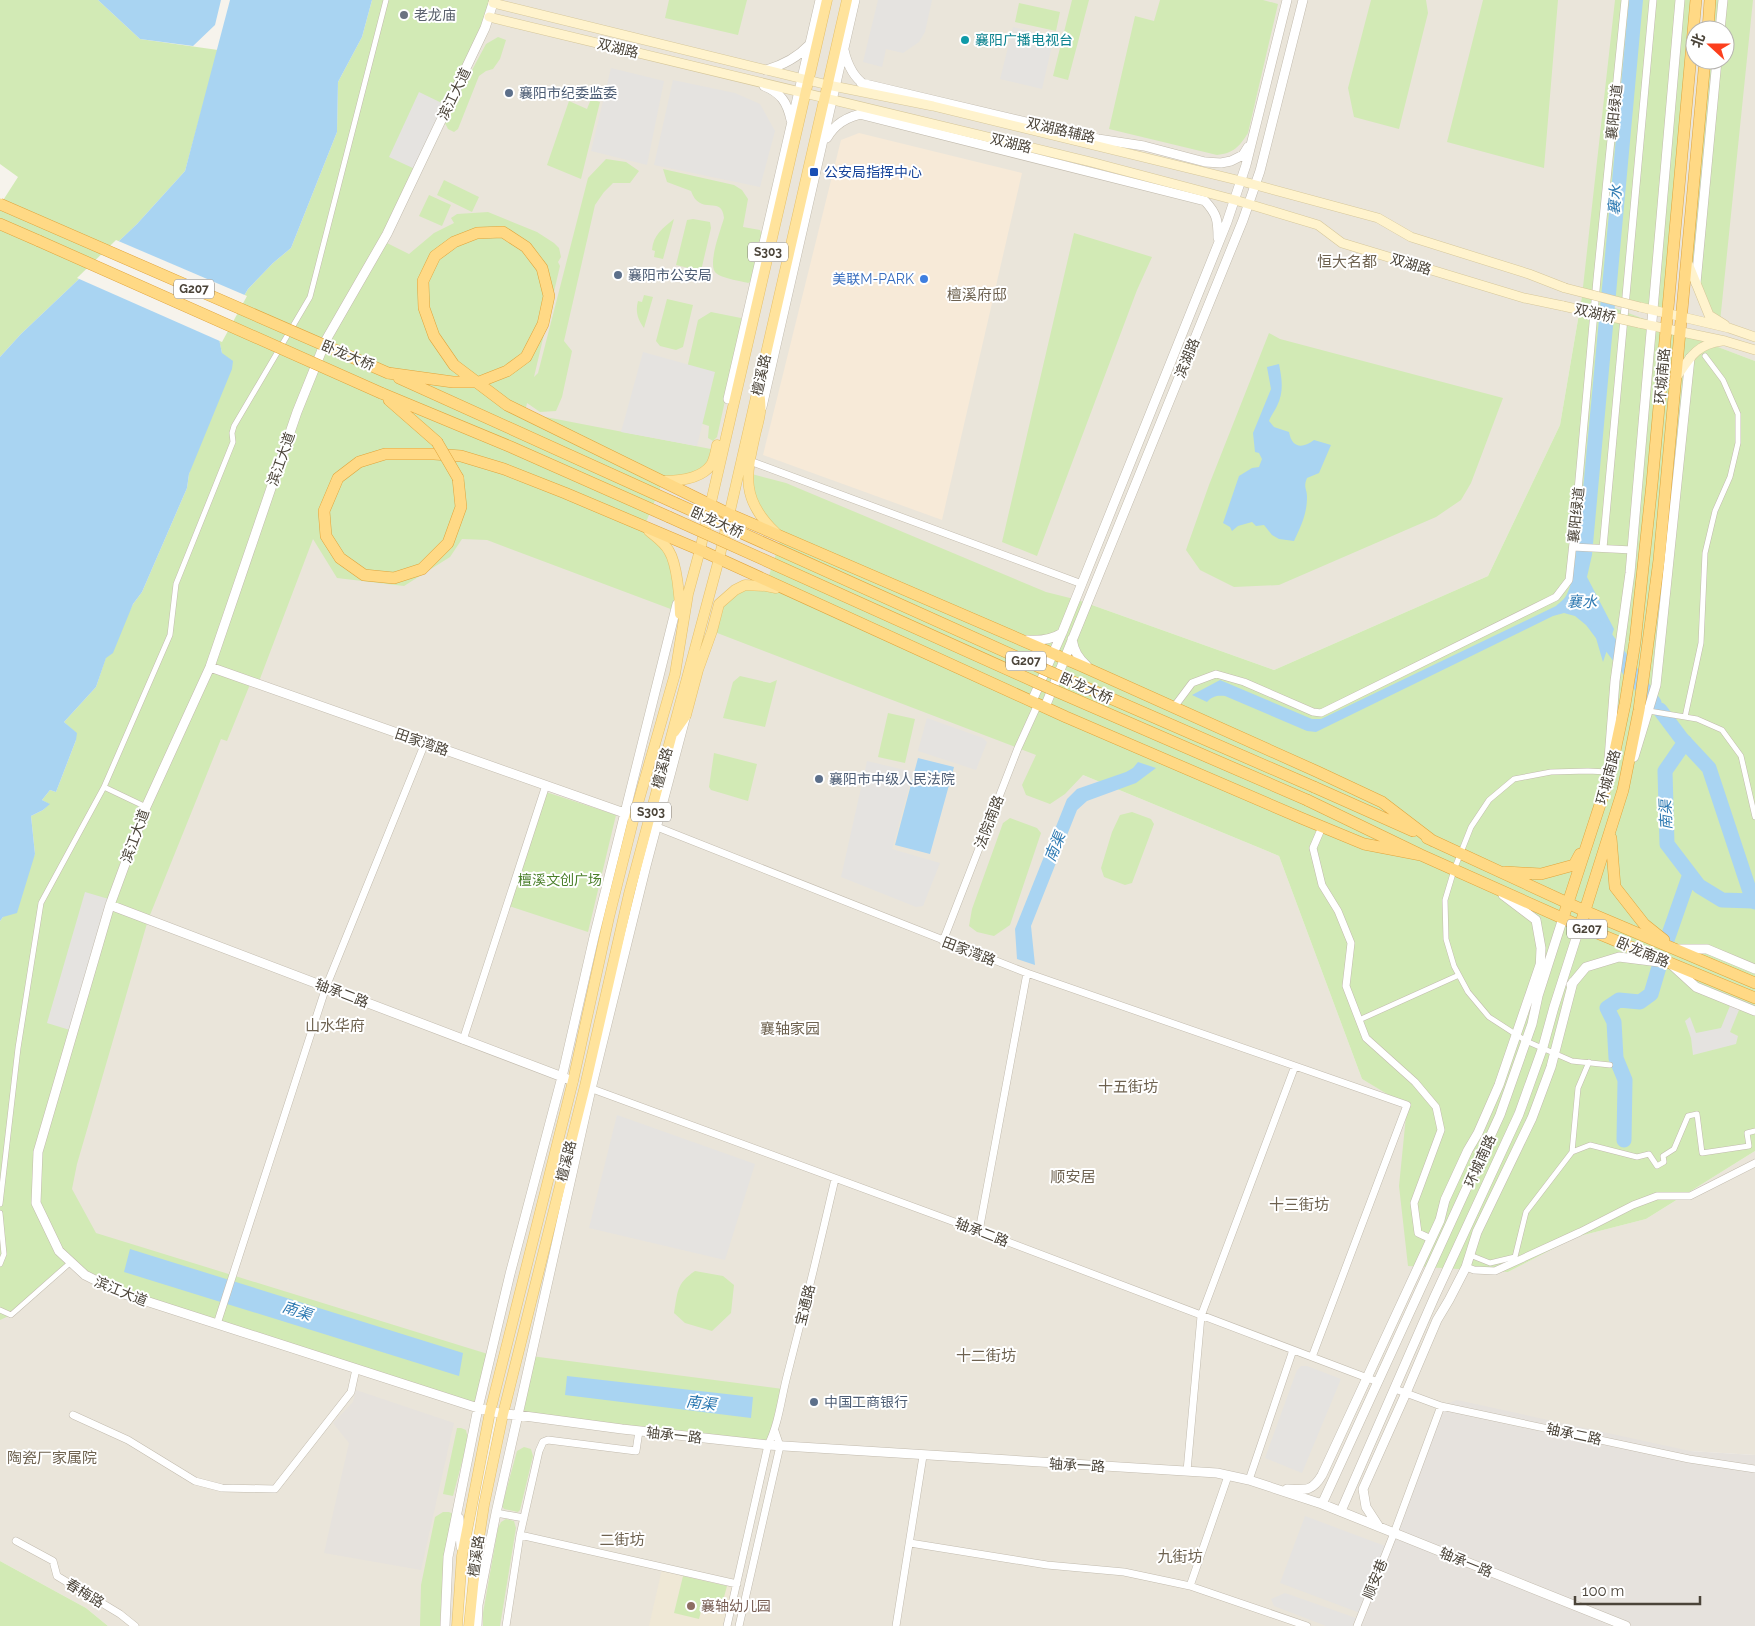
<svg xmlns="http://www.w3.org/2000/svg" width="1755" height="1626" font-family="Raleway,'Noto Sans SC',sans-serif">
<rect width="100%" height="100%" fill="#f6f3ec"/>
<path fill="#eae5da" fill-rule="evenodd" d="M492,0H1755V361L1582,296L1560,425L1488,576L1274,670L1078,600L1083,775L1279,856L1362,1079L1407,1105L1508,1272L1576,1237L1646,1219L1755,1151V1455L1690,1451L1357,1626H469L503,1415L490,1412L462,1556L457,1626H108L86,1608L0,1561V1208L236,590ZM1695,30H1725V60H1695Z"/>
<path fill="#f7ead8" d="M859,133L1022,173L942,520L763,455L841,140Z"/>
<path fill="#e6e2dd" d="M356,1390L454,1423L421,1570L324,1553L349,1443L333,1423L353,1402Z
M1457,1400L1690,1451L1755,1455V1626H1357L1441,1406Z"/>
<path fill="#efe8d6" d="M662,1569L733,1586L723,1626H649Z"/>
<path fill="#d2eab5" d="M0,0H98L140,39L218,50L185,171L137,224L21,334L0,357V205L18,177L0,164Z
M372,0H493L489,17L383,241L409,254L434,233L454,223L451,218L457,214L488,212L537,232L554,243L559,248L561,257L558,262L560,266L534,377L538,373L588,178L606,159L626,162L639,171L630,183H613L604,192L595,205L564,341L572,351L562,397L556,411L540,412L527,403L525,413L716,450L704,472L663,481L644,527L663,542L680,588L676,611L487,540L462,539L450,557L404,586L337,578L313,539L258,684L251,682L227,741L221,739L148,920L77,1164L72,1189L96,1233L491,1355L478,1408L121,1293L72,1262L11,1315L0,1320V921L3,917L35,854L31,816L43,810L49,804L42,800L50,790L56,792L76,740V733L64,722L96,687L106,657L133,604L142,592L187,488L189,474L222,353L219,340L248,289L273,263L291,248L337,132L338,82L362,37Z
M669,0H747L738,35L665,18Z
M1072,0H1089L1068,80L1053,76Z
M1160,0H1263L1278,4L1248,133C1239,147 1234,153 1217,155L1109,129L1135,16L1154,21Z
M1371,0H1426L1428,13L1399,129L1354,117L1348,88Z
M1483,0H1558L1544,168L1447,142Z
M1615,0H1696L1668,313L1586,297L1755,361V1151L1646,1219L1576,1237L1508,1272L1408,1266L1399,1186L1407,1106L1362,1079L1279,856L1083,775L1065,794L1050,804L1026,795L1022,785L1036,755L712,631L719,604L735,590L766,585L781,538L765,522L748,473L786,483L1046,592L1078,600L1274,670L1488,576L1560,425L1582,296Z
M1711,0H1753L1720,322L1709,315L1686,258L1705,60H1725V30H1708Z
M1019,3L1060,12L1056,31L1015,22Z
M498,37L506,40L500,59L493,69L486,71L479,76L458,129L454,132L448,129L445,123L449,113L486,44Z
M591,99L600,102L581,179L547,165L569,101L587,109Z
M663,169L734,185L742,190L748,199L743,227L760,230L762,236L752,281L748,283C741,281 719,278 715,272C708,262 721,229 724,218C722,194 700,217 691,191L667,182Z
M444,180L479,197L472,212L437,195Z
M429,195L451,205L442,226L419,216Z
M674,219L663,259L654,257L655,251L652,250C653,235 663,228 674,219Z
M693,219L710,222L711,228L701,271L676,265L687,220Z
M1074,233L1152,257L1137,290L1037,556L1002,542Z
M644,295L653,297L644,328C638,320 635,312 638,301L642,302Z
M667,299L693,305L683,347L676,350L660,346L656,341Z
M711,312L741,318L742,324L717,437L713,441L708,438L709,426L697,422L683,386L698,320Z
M1269,333L1280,339L1503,398L1471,483L1461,500L1436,517L1279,585L1234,587L1200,570L1186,550L1209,485Z
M740,676L770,683L777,680L765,727L723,718L733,682Z
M888,713L915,719L905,763L878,757Z
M714,753L757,764L748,801L711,790L709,787Z
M546,792L616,815L588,932L509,906Z
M1132,812L1151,819L1154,824L1132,883L1125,885L1104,877L1101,868L1112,832L1120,815Z
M1010,818L1037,828L1041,833L1010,925L994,936L977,932L969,926L972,909L1003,823Z
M695,1271L723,1276L734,1285L731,1313L712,1331L685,1323L674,1313C678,1291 676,1284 695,1271Z
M531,1356L783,1389L768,1445L517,1415Z
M457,1428H461L466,1430L468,1439L453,1496L443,1494Z
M524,1447L531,1449L533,1456L520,1510L518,1512L504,1509L502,1506L517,1451Z
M443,1512H449L453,1514L444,1559L440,1626H420L421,1585L435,1517Z
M506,1519L514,1521L516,1528L500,1626H483V1613L498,1528L501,1522Z
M0,1561L86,1608L108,1626H0Z
M683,1576L727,1586L721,1608L703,1604L699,1619L674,1613Z"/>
<path fill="#e5e3e0" d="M878,0H932L925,32L919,42L903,53L886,49L882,67L863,62Z
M1013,27L1054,37L1042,89L1000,79Z
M611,68L664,81L647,165L591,151Z
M673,80L735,93L760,104L775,131L760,187L654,165Z
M419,92L448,106L417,170L389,157Z
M643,352L715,372L697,446L621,432Z
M927,718L983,738L987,742L976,770L918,751Z
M867,761L913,772L892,849L940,863L923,906L916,907L841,877Z
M85,892L112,900L73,1031L47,1023Z
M1732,1001L1741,1005L1730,1032L1738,1036L1736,1044L1693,1055L1691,1038L1685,1021L1690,1017L1696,1033L1721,1028Z
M617,1115L755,1164L725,1260L589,1228Z
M1301,1366H1307L1341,1379L1302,1473L1265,1458L1297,1370Z
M1305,1516L1385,1546L1360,1613L1280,1583Z
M1285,1593L1356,1618L1353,1626H1326L1274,1606L1271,1599Z"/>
<path fill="#a9d4f2" d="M98,0H221L215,25L193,46L140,39Z
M230,0H372L362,37L338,82L337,132L291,248L273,263L248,289L219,339L222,353L233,361L232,369L189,474L187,488L142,592L133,604L113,653L106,658L96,687L64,722L77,733L76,740L56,792L50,790L42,800L50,804L43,810L31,816L35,854L17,913L3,917L0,921V357L21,334L137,224L185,171Z
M1629,0H1643L1592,555L1587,577L1614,629L1603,662L1596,638L1586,625L1575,616L1564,613L1553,616L1316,732L1307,731L1225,696C1218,695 1212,696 1207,702L1192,695L1220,680L1312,719H1321L1556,606C1560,602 1565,599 1567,594C1575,578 1575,551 1579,532Z
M1279,364C1282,380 1284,391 1277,406C1275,411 1271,415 1269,421L1274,427L1289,432C1292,448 1302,449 1314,440L1331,445L1319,473L1307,478C1303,488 1307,488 1307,497C1307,514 1301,526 1294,541L1279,539L1272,535L1264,525L1256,526L1252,522L1238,526L1232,531L1230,527L1223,523L1239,476L1252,468L1259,467L1262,459L1259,453L1255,452L1253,433L1271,389L1267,367Z
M918,758L954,767L930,854L895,845Z
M1138,762L1156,768L1136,783L1087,801L1077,810L1031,926L1035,965L1017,959L1015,929L1067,799L1077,789L1126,772L1133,768Z
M130,1249L463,1353L459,1376L124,1272Z
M567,1376L753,1397L751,1418L565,1395Z"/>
<path fill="#f6f3ec" d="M116,240L247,296L222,342L77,278Z"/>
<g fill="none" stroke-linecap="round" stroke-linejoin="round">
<path stroke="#a9d4f2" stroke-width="15" d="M1598,628L1654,703
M1660,710L1681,738L1709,768L1753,901L1755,902
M1685,742L1665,771L1667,844L1699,886L1722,900L1753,901
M1667,940L1690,874
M1624,1140L1625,1080L1616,1058L1614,1022L1607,1008L1619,1000L1640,1002L1651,994L1659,967"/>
<defs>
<path id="pedestrian" d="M1649,711L1697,719L1722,730L1741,756L1755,817
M1685,717L1701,643L1705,553L1715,511L1730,477L1738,443V414L1723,380L1705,356
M1608,772L1588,771L1551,772L1514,779L1489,800L1471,827L1454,870L1445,900L1446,939L1454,966L1468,992L1489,1017L1526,1041L1572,1061L1610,1065
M146,807L104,787L170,635L176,584L233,442L232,433L234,426L310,297L386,0
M1359,1020L1459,975
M1572,1152L1590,1145L1637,1157L1649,1154L1657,1166L1664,1162L1663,1156L1674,1149L1688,1116L1697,1114L1702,1153L1749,1146L1747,1133L1755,1131
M0,1204L18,1048L41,903L104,787
M0,1213L4,1254L0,1264
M1470,1255L1490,1263L1515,1257L1526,1212L1572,1152L1578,1088L1589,1062
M0,1310L11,1315L71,1262"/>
<path id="minor" d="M747,460L1082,584
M1573,547L1632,550
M1603,548L1653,0
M1174,707L1192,683L1216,674L1244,682L1313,712L1321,713L1556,597L1569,580L1575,524L1597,279L1625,0
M652,825L1027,973L1295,1066
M1322,827L1313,848L1322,885L1338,911L1351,943L1346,986L1366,1038L1415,1082L1436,1107L1441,1130L1414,1203L1418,1233L1431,1239
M943,941L1018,748L1038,704
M463,1040L546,785
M587,1087L979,1231L1378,1382
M979,1231L1027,973
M1466,1267L1474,1270L1495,1271L1580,1232L1633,1205L1657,1196H1690L1755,1163
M217,1324L326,987L425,743
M1395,1389L1441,1406L1689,1459L1755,1469
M73,1415L128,1440L195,1481L222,1488L275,1489L351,1392L356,1369
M639,1431L636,1451L548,1440L543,1442L539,1451L520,1535L737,1584
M1187,1471L1201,1316L1295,1066L1407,1105L1312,1357
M1249,1480L1293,1350
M496,1513L524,1518
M16,1541L53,1561L57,1576L120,1614L135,1626
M910,1543L1047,1565L1124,1572L1190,1586L1307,1626
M1190,1586L1228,1476
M506,1626L520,1535
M727,1626L768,1445C779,1423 781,1399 787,1376C804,1310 820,1244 835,1179
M739,1626L780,1446L775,1431
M896,1626L923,1456
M1357,1626L1394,1533L1441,1406"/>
<path id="tertiary" d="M494,0L485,28L387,234L326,340L297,412L210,667L146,807L110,905L38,1152L36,1203L59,1251L85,1275L121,1293L478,1408L503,1414L517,1415L622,1429L768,1445L1217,1473L1249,1480L1322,1504L1626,1626
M1720,30L1723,0
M844,50C847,63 853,77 865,85
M766,70C783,65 797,58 809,45
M861,83L1098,139L1144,146L1205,162L1221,163L1231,161L1243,155L1248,147
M764,86C781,93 787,102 791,120
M859,114L1205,201C1217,214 1218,220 1218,238
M827,138C835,123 849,116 865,113
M1696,283L1717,60
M728,399L820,0
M762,407L855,0
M1072,639C1074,651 1078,658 1087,666
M1027,640C1040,641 1051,640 1062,633
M210,667L630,815
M1032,701L1062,633L1227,222L1246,165L1287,0
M1045,707L1243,220L1260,171L1303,0
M1634,757L1656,685L1690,358
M1609,759L1615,681L1630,573L1680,0
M1503,895L1536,920L1541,948L1540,971
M110,905L573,1081
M1679,949H1707L1755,969
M1673,966L1696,987L1755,1011
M1571,985L1586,967L1619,957L1659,962
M1287,1489C1305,1490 1312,1492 1322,1475L1440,1220L1445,1200L1468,1150L1478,1133L1499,1085L1540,965
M1322,1504L1500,1115L1532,1024L1538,996L1563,918
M1341,1511L1434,1298L1519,1114L1543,1047L1554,1007L1580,926
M459,1518L461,1547
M1379,1527L1366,1507L1363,1489L1406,1393L1437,1320L1449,1300L1466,1267L1477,1232L1532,1118L1551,1067L1573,982
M445,1626L448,1557L478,1408L510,1274L562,1077L594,937L677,604
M477,1626L478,1605L496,1513L591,1089L646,866L686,715"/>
<path id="secondary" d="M493,3L828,85L933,106L1241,181L1378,218L1411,237L1529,274L1565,288
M489,17L1091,162L1235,200L1318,225L1342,243L1524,298L1563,306
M1687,261L1709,315L1725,325
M1640,307L1729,328L1755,337
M1639,323L1725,341L1755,350
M1676,378C1689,359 1696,344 1722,341"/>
<path id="primary" d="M759,393C762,408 760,416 756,431C746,475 740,499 776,533
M663,481C679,481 701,479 711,465C714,460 716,451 717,445
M649,531C656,537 664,542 669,551C677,564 680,598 680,614
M674,732L686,715L698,670L712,631L719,604L735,590L745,585L766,586L776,588
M457,1626L462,1556L490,1412L573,1081L609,917L634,817L675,674L688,594L700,550L827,0
M469,1626L476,1557L484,1505L503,1414L585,1086L629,894L719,559L847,0"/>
<path id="trunk" d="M1708,30L1710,0
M0,224L39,241
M388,373L453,382H479L507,371L526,357L543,324L549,296L542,268L526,247L503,232L477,233L454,242L435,256L423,281L424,308L434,336L454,365L507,405L729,514L1084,667L1318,772L1382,802L1433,841
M399,378L675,503
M381,393L511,447L669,517
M389,400L437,442
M458,478L461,507L448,543L422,569L394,578L364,575L340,558L326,536L324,511L338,478L359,462L385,454H434L461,456L504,469L565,493L700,550L1066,717L1301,818L1364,844L1421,855
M1314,787L1413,831
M1307,800L1421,855L1580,926L1755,998
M1427,838L1585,911L1755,983
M1611,838L1615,887L1644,924L1664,940
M1506,872L1541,874L1574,865L1580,854
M1563,918L1610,774L1625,704L1635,642L1652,484L1696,0
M1580,926L1623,790L1639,710L1659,560L1705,60"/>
</defs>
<use href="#pedestrian" stroke="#c2bbae" stroke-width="6"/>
<use href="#minor" stroke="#c2bbae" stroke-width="8"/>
<use href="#tertiary" stroke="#c2bbae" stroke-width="10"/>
<use href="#secondary" stroke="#d6c79b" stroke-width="10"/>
<use href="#primary" stroke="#e6c16a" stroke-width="11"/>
<use href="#trunk" stroke="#e0a43c" stroke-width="12"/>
<use href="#pedestrian" stroke="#fff" stroke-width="5"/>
<use href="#minor" stroke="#fff" stroke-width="7"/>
<use href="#tertiary" stroke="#fff" stroke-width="9"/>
<use href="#secondary" stroke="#fff3cd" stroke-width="9"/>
<use href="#primary" stroke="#ffe39c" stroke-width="10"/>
<use href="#trunk" stroke="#ffd985" stroke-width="11"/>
<defs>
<path id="secondary-bridge" d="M1565,288L1640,307
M1563,306L1639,323"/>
<path id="trunk-bridge" d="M0,204L388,373
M39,241L381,393
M437,442L458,478
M675,503L1048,671L1314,787
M669,517L1042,685L1307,800"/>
</defs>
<use href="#secondary-bridge" stroke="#d6c79b" stroke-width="10" stroke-linecap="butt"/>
<use href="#trunk-bridge" stroke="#e0a43c" stroke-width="12" stroke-linecap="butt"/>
<use href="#secondary-bridge" stroke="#fff3cd" stroke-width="9"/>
<use href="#trunk-bridge" stroke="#ffd985" stroke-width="11"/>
</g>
<circle fill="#6b7280" stroke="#fff" stroke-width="2" cx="404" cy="15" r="5"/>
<circle fill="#0f9aa8" stroke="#fff" stroke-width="2" cx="965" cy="40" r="5"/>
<g fill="#5c6f8a" stroke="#fff" stroke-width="2">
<circle cx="509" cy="93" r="5"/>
<circle cx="618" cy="275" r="5"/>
<circle cx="819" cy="779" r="5"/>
<circle cx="814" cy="1402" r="5"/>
</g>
<rect fill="#1a4fb4" stroke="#fff" stroke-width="2" x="809" y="167" width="10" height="10" rx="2.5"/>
<circle fill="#3f7fe0" stroke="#fff" stroke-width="2" cx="924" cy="279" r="5"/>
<circle fill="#8d6e63" stroke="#fff" stroke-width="2" cx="691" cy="1606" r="5"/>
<g text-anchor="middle" stroke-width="4" stroke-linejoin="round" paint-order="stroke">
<g fill="#fff" stroke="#817c74" stroke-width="1">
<rect x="748" y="242.5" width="40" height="19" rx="4"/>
<rect x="174" y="279.5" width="40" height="19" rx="4"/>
<rect x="1006" y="651.5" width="40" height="19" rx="4"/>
<rect x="631" y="802.5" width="40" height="19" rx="4"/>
<rect x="1567" y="919.5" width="40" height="19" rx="4"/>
</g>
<g font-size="12" font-weight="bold" fill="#4b4439">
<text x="768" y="256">S303</text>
<text x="194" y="293">G207</text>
<text x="1026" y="665">G207</text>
<text x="651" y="816">S303</text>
<text x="1587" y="933">G207</text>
</g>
<g font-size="14" fill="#5b616d" stroke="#fff" text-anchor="start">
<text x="414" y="20">老龙庙</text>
</g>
<g font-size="14" fill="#0d838f" stroke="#fff" text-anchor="start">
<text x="975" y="45">襄阳广播电视台</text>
</g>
<g font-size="14" fill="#4b4439" stroke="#fff">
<text transform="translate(618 48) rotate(14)" y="5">双湖路</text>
<text transform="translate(454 94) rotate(-64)" y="5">滨江大道</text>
<text transform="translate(1614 112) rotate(-84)" y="5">襄阳绿道</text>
<text transform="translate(1061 130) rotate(13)" y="5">双湖路辅路</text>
<text transform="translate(1011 143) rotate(14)" y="5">双湖路</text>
<text transform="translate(1411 264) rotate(17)" y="5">双湖路</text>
<text transform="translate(1595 313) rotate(13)" y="5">双湖桥</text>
<text transform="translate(348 355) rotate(23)" y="5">卧龙大桥</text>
<text transform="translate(1187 358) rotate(-68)" y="5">滨湖路</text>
<text transform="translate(761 375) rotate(-77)" y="5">檀溪路</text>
<text transform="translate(1662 376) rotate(-85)" y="5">环城南路</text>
<text transform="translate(281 459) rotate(-71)" y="5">滨江大道</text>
<text transform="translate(1576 515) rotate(-84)" y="5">襄阳绿道</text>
<text transform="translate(717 522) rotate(24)" y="5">卧龙大桥</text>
<text transform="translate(1086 688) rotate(24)" y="5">卧龙大桥</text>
<text transform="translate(422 742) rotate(19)" y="5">田家湾路</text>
<text transform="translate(662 768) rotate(-75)" y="5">檀溪路</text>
<text transform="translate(1608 777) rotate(-75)" y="5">环城南路</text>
<text transform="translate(989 822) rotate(-69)" y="5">法院南路</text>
<text transform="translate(135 836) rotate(-70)" y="5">滨江大道</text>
<text transform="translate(969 951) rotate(21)" y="5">田家湾路</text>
<text transform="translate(1643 952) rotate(23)" y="5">卧龙南路</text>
<text transform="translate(342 993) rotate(21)" y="5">轴承二路</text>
<text transform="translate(566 1161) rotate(-76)" y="5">檀溪路</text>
<text transform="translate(1480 1161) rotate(-66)" y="5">环城南路</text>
<text transform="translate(982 1232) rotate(21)" y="5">轴承二路</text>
<text transform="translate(121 1291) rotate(22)" y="5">滨江大道</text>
<text transform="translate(805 1305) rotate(-76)" y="5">宝通路</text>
<text transform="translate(1574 1434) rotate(12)" y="5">轴承二路</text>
<text transform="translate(674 1435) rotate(6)" y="5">轴承一路</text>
<text transform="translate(1077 1465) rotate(3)" y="5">轴承一路</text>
<text transform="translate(476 1556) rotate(-82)" y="5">檀溪路</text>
<text transform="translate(1466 1562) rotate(22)" y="5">轴承一路</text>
<text transform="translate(1375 1579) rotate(-68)" y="5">顺安巷</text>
<text transform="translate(85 1593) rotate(31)" y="5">春梅路</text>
</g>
<g font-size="14" fill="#4e5e75" stroke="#fff" text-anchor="start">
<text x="519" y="98">襄阳市纪委监委</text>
<text x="628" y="280">襄阳市公安局</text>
<text x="829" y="784">襄阳市中级人民法院</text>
<text x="824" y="1407">中国工商银行</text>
</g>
<g font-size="14" fill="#164399" stroke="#fff" text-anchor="start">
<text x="824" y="177">公安局指挥中心</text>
</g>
<g font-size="14" fill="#366cbe" stroke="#fff" text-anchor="end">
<text x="914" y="284">美联M-PARK</text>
</g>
<g font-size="14" fill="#4a7f2a" stroke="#fff">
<text x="560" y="885">檀溪文创广场</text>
</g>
<g font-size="14" fill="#785e54" stroke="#fff" text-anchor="start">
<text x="701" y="1611">襄轴幼儿园</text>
</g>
<g font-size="15" font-style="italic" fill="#2e7ab2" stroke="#fff">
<text transform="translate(1615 200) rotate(-85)" y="5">襄水</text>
<text x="1582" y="607">襄水</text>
<text transform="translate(1666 815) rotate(-92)" y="5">南渠</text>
<text transform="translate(1055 847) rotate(-68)" y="5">南渠</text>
<text transform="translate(297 1311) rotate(18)" y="5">南渠</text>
<text transform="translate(701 1403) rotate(7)" y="5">南渠</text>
</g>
<g font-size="15" fill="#6e6250" stroke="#fff">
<text x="1347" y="267">恒大名都</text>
<text x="977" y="300">檀溪府邸</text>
<text x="335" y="1031">山水华府</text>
<text x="790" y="1034">襄轴家园</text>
<text x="1128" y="1092">十五街坊</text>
<text x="1073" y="1182">顺安居</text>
<text x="1299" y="1210">十三街坊</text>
<text x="986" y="1361">十二街坊</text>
<text x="52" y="1463">陶瓷厂家属院</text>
<text x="622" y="1545">二街坊</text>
<text x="1180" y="1562">九街坊</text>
</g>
</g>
<g transform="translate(1710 45) rotate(291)"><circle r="24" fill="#ffffff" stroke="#b7b4b0"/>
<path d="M0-4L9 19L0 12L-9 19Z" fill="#fc3f1d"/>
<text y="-8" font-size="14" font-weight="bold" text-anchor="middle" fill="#4b4439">北</text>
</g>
<path d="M1575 1596v8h125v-8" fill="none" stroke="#4b4439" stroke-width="2.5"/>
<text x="1582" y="1596" font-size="15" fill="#4b4439" stroke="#ffffff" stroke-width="4" paint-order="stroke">100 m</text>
</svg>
